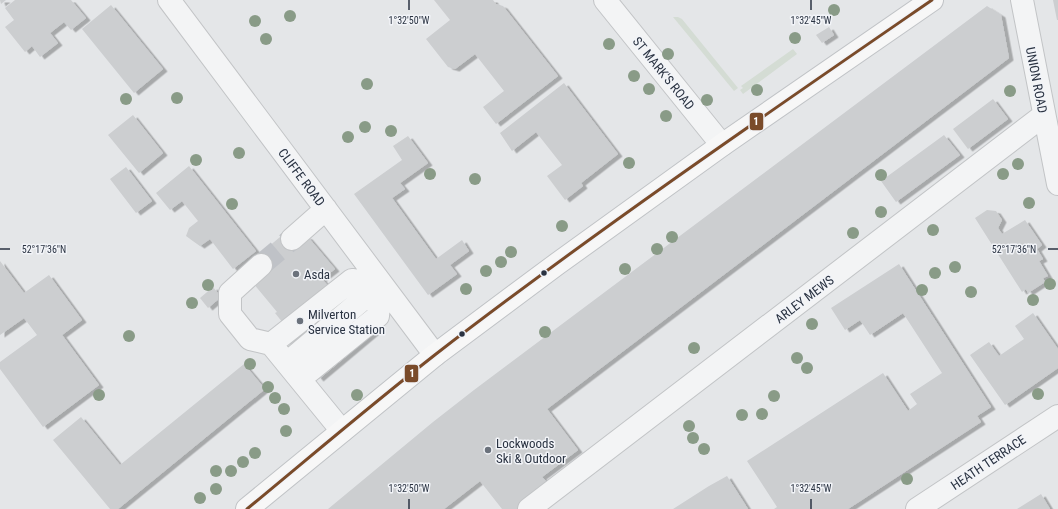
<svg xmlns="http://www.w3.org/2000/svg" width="1058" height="509" font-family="'Roboto Condensed',sans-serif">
<defs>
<filter id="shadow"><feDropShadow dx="4.5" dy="2.5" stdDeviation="0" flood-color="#0004"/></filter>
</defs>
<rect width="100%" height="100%" fill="#e4e6e8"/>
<path fill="#d4dcd4" d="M673,17H678L682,19L738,88L734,91Z
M793,49L797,54L743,94L740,90L743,88L741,86Z"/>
<path fill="#ccced0" filter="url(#shadow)" d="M0,0H6L1,4Z
M15,0H71L86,18L71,30L64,22L50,33L58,43L40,57L32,46L25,52L5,27L14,20L5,8Z
M434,0H493L496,4L503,6L558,76L496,124L483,107L504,91L475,54L455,69L448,67L426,39L450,20Z
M1053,0H1058V20H1057Z
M111,5L163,69L134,93L82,29Z
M987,6L1001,15L1009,58L547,409L578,450L542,477L551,486L522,509H502L480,481L444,509H328L433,422L474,390Z
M829,27L834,35L822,43L816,35Z
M564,83L618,154L581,183L583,186L565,200L547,176L562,165L536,132L512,151L500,133Z
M993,99L1008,119L968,149L953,129Z
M133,115L163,153L139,173L108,135Z
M944,135L960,155L896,202L881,181Z
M408,136L428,163L400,183L405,189L392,198L436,259L462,240L469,251L450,265L457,274L428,295L354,194L402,160L393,146Z
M189,166L256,251L233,269L210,239L200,246L186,236L189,228L198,221L182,201L170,210L156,193Z
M126,167L152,201L136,213L110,179Z
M987,210L996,211L1002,220L998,228L1002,234L1025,220L1042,245L1037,249L1043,259L1039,261L1048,276L1043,278L1045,282L1028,293L1026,289L1022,292L975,218Z
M286,232L308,237L335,269L322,279L329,287L334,283L375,332L319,379L277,328L283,323L275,313L277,312L253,283L255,258Z
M0,261L24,293L49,275L82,320L62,335L99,385L43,427L0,369V362L37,335L24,318L0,335Z
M899,264L991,407L977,416L981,422L848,509H774L777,507L747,461L883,373L908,411L917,404L910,394L942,373L903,313L870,335L860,320L845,330L831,308Z
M213,287L221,297L208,308L200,298Z
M1033,313L1058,349V368L1005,405L970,355L989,342L999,356L1024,339L1015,326Z
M244,364L265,389L118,509H110L53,440L81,417L120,465Z
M727,476L748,509H673L709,486Z
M1041,494L1050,509H1017Z"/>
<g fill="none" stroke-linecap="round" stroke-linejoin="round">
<path stroke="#bfc2c7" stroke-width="22" stroke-dasharray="22 11" stroke-linecap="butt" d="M261,265L292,239"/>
<defs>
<path id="minor" d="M169,0L435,355
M605,0L722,145
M1022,0L1058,184
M292,239L326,209
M261,265L230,293V314L250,339L271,344
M287,363L381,284
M300,379L378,316L381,284
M342,431L271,344L352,280L381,284
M529,509L1044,115
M917,509L1058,416"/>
<path id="major" d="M247,509L435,355L557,264L722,145L932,0"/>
</defs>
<use href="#minor" stroke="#c2c4c6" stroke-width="24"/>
<use href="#major" stroke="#c0c3c6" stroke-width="24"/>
<use href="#minor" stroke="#f3f4f5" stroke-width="22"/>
<use href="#major" stroke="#f7f7f7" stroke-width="22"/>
<defs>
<path id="bus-1" d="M247,509C310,457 372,404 436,354C597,230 765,115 932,0"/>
</defs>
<use href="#bus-1" stroke="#f2f4f8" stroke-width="6"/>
<use href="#bus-1" stroke="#7a4b2a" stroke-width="3"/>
</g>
<g fill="#899b87">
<circle cx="834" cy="10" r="6"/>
<circle cx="290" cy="16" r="6"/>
<circle cx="255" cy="21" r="6"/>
<circle cx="795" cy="38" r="6"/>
<circle cx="266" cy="39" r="6"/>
<circle cx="609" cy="44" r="6"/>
<circle cx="668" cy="54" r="6"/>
<circle cx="634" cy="76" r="6"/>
<circle cx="367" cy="84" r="6"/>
<circle cx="649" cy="89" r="6"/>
<circle cx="757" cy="90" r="6"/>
<circle cx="1010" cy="91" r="6"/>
<circle cx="177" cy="98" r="6"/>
<circle cx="126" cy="99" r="6"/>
<circle cx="707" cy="100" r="6"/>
<circle cx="666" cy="116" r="6"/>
<circle cx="365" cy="127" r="6"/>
<circle cx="391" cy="131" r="6"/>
<circle cx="348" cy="137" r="6"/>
<circle cx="239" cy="153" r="6"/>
<circle cx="196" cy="160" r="6"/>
<circle cx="629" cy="163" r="6"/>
<circle cx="1018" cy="164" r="6"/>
<circle cx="430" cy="174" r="6"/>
<circle cx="1003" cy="174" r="6"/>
<circle cx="881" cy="175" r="6"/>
<circle cx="475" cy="179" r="6"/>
<circle cx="1029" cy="203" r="6"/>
<circle cx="232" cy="204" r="6"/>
<circle cx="881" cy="212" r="6"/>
<circle cx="562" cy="226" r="6"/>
<circle cx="933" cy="230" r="6"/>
<circle cx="853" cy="233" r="6"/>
<circle cx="672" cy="237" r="6"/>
<circle cx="657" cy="249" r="6"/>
<circle cx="511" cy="252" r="6"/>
<circle cx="501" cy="262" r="6"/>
<circle cx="955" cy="267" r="6"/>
<circle cx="625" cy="269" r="6"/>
<circle cx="486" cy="271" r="6"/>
<circle cx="935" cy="273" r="6"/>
<circle cx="1050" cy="284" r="6"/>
<circle cx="208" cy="285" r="6"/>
<circle cx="466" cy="289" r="6"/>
<circle cx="922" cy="290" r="6"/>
<circle cx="971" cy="292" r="6"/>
<circle cx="1033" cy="300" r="6"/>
<circle cx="192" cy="303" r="6"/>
<circle cx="812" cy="324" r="6"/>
<circle cx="545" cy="332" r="6"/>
<circle cx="129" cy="336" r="6"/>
<circle cx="694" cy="348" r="6"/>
<circle cx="797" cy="358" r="6"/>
<circle cx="250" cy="364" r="6"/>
<circle cx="807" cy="368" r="6"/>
<circle cx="268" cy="387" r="6"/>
<circle cx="1038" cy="394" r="6"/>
<circle cx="99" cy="395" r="6"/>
<circle cx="357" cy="395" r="6"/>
<circle cx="774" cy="396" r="6"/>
<circle cx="275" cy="398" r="6"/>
<circle cx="284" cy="409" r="6"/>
<circle cx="762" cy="414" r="6"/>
<circle cx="742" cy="415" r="6"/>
<circle cx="689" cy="426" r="6"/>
<circle cx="286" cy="431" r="6"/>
<circle cx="693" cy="438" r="6"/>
<circle cx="704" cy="449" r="6"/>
<circle cx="255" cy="453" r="6"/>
<circle cx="243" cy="462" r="6"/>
<circle cx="216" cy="471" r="6"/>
<circle cx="231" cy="471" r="6"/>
<circle cx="907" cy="479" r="6"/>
<circle cx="216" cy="489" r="6"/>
<circle cx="200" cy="498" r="6"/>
</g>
<path fill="none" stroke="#2a3342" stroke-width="1.5" d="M409,0V10M811,0V10M0,249H10M1048,249H1058M409,499V509M811,499V509"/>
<g fill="#2a3342" stroke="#f2f4f8" stroke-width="1.5">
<circle cx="544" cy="273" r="3.5"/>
<circle cx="462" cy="334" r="3.5"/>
</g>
<g fill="#6b727c" stroke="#f2f4f8" stroke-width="1.5">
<circle cx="296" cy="274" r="4"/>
<circle cx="300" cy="321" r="4"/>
<circle cx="488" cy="450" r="4"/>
</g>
<g text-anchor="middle" stroke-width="3" stroke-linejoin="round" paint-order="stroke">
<g font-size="13" fill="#2a3342" stroke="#f2f4f8">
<text transform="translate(664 73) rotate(51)" y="5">ST MARK'S ROAD</text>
<text transform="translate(1037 80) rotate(79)" y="5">UNION ROAD</text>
<text transform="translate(302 177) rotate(53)" y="5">CLIFFE ROAD</text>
<text transform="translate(804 299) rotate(-37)" y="5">ARLEY MEWS</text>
<text transform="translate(988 462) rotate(-34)" y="5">HEATH TERRACE</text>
</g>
<g font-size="13" fill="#2a3342" stroke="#f2f4f8" text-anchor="start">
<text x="304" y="279">Asda</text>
<text x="308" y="319">Milverton<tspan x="308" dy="15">Service Station</tspan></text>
<text x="496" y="448">Lockwoods<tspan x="496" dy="15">Ski &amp; Outdoor</tspan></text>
</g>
</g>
<g font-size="10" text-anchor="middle" fill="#2a3342" stroke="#f2f4f8" stroke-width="3" stroke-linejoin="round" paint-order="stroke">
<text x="409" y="24">1°32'50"W</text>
<text x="811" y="24">1°32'45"W</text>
<text x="44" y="253">52°17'36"N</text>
<text x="1014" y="253">52°17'36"N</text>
<text x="409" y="492">1°32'50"W</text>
<text x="811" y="492">1°32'45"W</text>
</g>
<g stroke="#f2f4f8" stroke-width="1.5">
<rect x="749" y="112" width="15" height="19" rx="4" fill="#7a4b2a"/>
<rect x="404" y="364" width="15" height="19" rx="4" fill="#7a4b2a"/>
</g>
<g font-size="11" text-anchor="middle" font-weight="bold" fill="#fff">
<text x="756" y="125">1</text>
<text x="412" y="377">1</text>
</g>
</svg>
